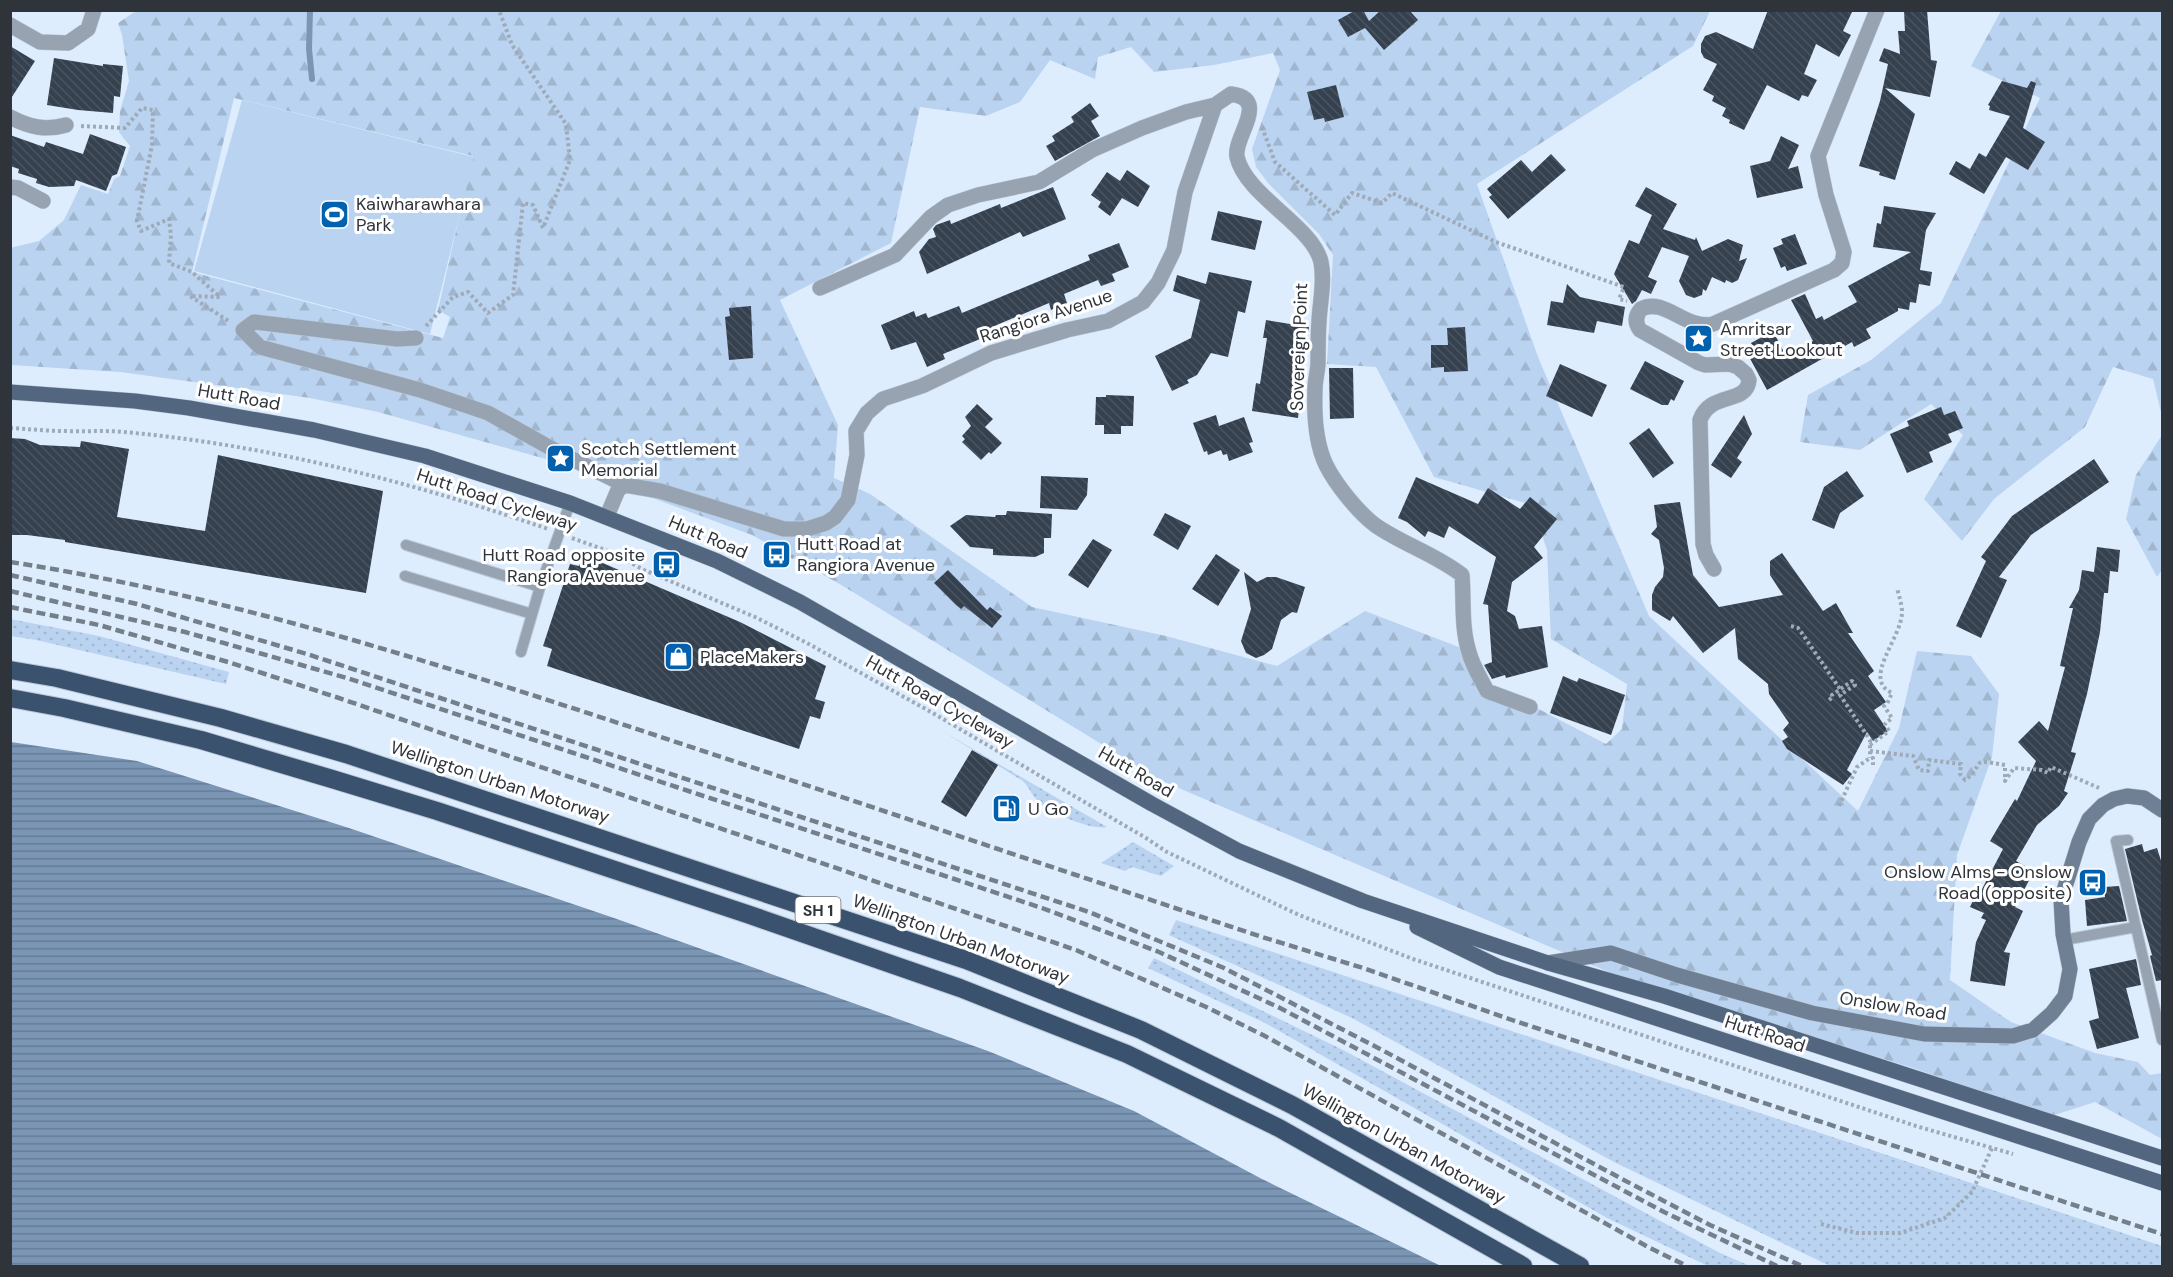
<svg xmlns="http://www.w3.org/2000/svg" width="2173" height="1277" font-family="'DM Sans',sans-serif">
<defs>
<pattern id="grass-dots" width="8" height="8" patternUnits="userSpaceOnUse" patternTransform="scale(1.5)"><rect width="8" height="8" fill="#bad3f0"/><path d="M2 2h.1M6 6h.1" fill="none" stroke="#a0b6cf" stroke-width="1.8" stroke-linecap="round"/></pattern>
<pattern id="forest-firs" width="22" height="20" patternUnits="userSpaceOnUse" patternTransform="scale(1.5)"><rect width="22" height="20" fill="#bad3f0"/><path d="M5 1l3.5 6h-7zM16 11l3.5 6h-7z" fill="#a0b6cf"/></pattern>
<pattern id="water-rules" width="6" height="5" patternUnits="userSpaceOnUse" patternTransform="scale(1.5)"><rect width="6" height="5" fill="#7b96b4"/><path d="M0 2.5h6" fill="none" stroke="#657b94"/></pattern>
<pattern id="building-back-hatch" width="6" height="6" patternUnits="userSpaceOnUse" patternTransform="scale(1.5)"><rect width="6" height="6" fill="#35414f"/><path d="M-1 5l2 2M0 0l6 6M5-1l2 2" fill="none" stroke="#4a5461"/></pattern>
</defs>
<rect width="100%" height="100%" fill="#ddedfe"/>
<path fill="url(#grass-dots)" d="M10,619L99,636L229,672L226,684L36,640L11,636Z
M942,731L1107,827C1092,831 1047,812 1037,800C1031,794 1029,787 1023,781Z
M1133,842L1174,866L1161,876L1132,867L1125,871L1101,863Z
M1176,920L2162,1246V1266H1830L1614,1162L1352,1018L1169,935Z
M1154,958L1345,1051L1718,1252L1750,1266H1708L1607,1218L1265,1023L1148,968Z"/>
<path fill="url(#forest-firs)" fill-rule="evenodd" d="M136,11H1710L1693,46L1477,184L1538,357L1649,616L1858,811L1899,728L1917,651L1971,656L1999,694L1992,757L1957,855L1950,980L2011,1022L2095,1053L2138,1062L2150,1075L2162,1073V1139L2095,1102L2051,1116L1913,1068L1625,979L1160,780L843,586L752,535L553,461L378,412L310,398L120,372L11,365L10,248L39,241L64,220L81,185L108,194L114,179L120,176L130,146L119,132L120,111L129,81L122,35L118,23ZM1131,47L1154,72L1214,65L1273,53L1280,70L1252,149L1256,167L1268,183L1319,234L1333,255L1327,364L1376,367L1434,477L1532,505L1547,550L1551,639L1627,684L1622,729L1606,744L1529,704L1485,690L1464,649L1365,611L1277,666L1166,636L1032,607L870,494L834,478L838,425L780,300L891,243L920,107L986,116L1020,102L1050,60L1095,79L1098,57ZM234,98L473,156L438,310L450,317L443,338L192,272Z
M2001,11H2162V416L2153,379L2113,367L2085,427L1994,499L1962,541L1924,499L1963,435L1931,404L1860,450L1800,442L1808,395L1871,360L1941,303L2040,98L1971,66Z
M2162,435V570L2157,577L2126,519L2136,475Z"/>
<path fill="#bad3f0" d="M242,100L474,157L430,334L194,271Z"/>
<path fill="url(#water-rules)" d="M11,742L137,761L349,828L614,918L988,1051L1134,1111L1262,1179L1441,1266H11Z"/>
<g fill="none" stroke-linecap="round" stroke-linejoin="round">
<path stroke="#7b96b4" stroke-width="6" d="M310,10L309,49L312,79"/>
</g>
<path fill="url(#building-back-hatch)" d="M1356,10H1363L1369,21L1381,10H1409L1418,20L1384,50L1365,28L1348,37L1338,20Z
M1768,10H1853L1843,31L1851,35L1839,57L1816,44L1804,74L1817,80L1808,97L1802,95L1799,101L1767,85L1744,130L1729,123L1730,120L1722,116L1726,108L1712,101L1714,96L1703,90L1717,64L1704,58L1701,52V44L1705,36L1716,32L1753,49Z
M1904,10H1927L1931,60L1937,61L1930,97L1885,88L1915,114L1895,180L1879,175L1880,172L1859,166L1880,101L1888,64L1879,61L1884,48L1900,54L1898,31H1905Z
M10,46L35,61L10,100Z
M54,58L103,66V64L123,66L120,97L114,96L113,113L78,110L47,105Z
M2002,81L2027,88L2031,81L2036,83L2023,128L2045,142L2028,170L2006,157L1984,194L1949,174L1956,161L1970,169L1979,153L1986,157L2010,116L1989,110L1990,106L1988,105Z
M1336,85L1344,117L1325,122L1324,118L1314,120L1307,92Z
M1090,103L1099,116L1091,121L1100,136L1055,161L1046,146L1055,141L1052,136L1074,122L1071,117Z
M90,134L126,147L117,174L112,176L106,191L76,180L74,186L49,187L36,183L37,179L18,173L19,169L10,166V135L44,147L46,142L83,154Z
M1781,136L1799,145L1788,169L1798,166L1803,188L1757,198L1750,166L1770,161Z
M1551,154L1566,170L1508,219L1489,197L1492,195L1487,189L1521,160L1532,172Z
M1127,170L1150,186L1138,207L1122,198L1110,216L1098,207L1101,202L1091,195L1107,172L1120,181Z
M1053,187L1066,219L1023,237L1020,232L927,274L919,252L929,239L936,237L933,229L936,225L950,220L951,224L1000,204L1001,208Z
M1646,187L1677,204L1663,229L1695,240L1696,237L1702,251L1728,239L1743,245L1739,261L1747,258L1738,280L1732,283L1726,280L1725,283L1712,277L1706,291L1703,289L1702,295L1694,298L1686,295L1679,281L1689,256L1662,247L1648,277L1657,281L1651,294L1642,290L1636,301L1632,304L1614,274L1629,240L1639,244L1652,215L1635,206Z
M1884,206L1936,213L1926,230L1920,270L1932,272L1930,286L1919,284L1916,303L1910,302L1909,310L1898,308V311L1866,329L1871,338L1854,347L1852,342L1767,390L1747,353L1754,349L1751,343L1773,331L1786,356L1813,341L1791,300L1805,294L1816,319L1822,316L1824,320L1857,302L1848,286L1911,252L1873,247L1877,223L1881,224Z
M1218,211L1262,221L1255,250L1211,240Z
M1795,234L1807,264L1787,271L1785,266L1781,268L1773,248L1783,244L1781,239Z
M1119,243L1129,267L1112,274L1115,281L1101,286L1098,280L1064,294L1067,303L1051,310L1049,303L992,327L995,333L943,354L945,359L927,367L916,342L891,350L881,325L914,311L916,317L926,313L928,318L959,306L962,313L1090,260L1088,255Z
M1209,272L1252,281L1245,313L1238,311L1228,357L1211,353L1197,375L1187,380L1189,383L1172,391L1155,356L1191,338L1200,300L1173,291L1177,275L1206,284Z
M1567,284L1580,297L1625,307L1622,326L1597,321L1594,333L1547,325L1551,301L1563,303Z
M751,306L753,358L729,360L725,317L730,316L729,308Z
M1266,320L1309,327L1302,368H1304L1298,418L1252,411L1256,383L1260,384L1267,338H1263Z
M1465,327L1468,371L1444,372V367L1431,368V345H1448L1447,328Z
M1645,361L1684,381L1674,401L1671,399L1668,405H1662L1630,389Z
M1560,364L1607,385L1592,417L1546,396Z
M1329,368H1353L1354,418L1330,419Z
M1106,395L1134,396L1133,426H1121V434H1104V425H1095L1096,397H1106Z
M977,404L993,419L985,427L1002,443L991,454L989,452L981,460L962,442L965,439L962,436L971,426L965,417Z
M1941,407L1944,415L1955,411L1963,428L1948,434L1952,442L1929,452L1933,462L1907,473L1890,434L1909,426L1907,421Z
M1216,415L1219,426L1244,417L1253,442L1249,443L1253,452L1229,461L1227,454L1223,455L1221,450L1208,455L1207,451L1204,452L1193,423Z
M1744,415L1752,434L1737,458L1742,462L1731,478L1711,465Z
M1649,428L1674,463L1653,478L1629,443Z
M10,438L25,439L40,445L80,447L81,441L129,449L117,517L205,531L218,455L383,491L366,593L65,542V540L27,535H10Z
M2094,459L2109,482L2031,535L1999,577L2007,580L1981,638L1956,626L1986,561L1981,557L2012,516Z
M1847,471L1864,496L1840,513L1834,529L1812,520L1824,487Z
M1041,476L1088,478L1087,495L1077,510L1040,508Z
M1416,477L1478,504L1488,488L1520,509L1530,497L1557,519L1534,547L1543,558L1512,582L1507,611L1515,616L1519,629L1542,626L1548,667L1506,678L1505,675L1492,679L1484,665L1492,662L1488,605L1483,604L1496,557L1449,526L1444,538L1428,531L1425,537L1407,522L1398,518Z
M1680,502L1693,575L1719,607L1783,595L1770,575V561L1782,553L1823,611L1836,603L1853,633H1848L1874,671L1868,676L1886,702L1874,710L1888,731L1873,741L1867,732L1847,770L1852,774L1843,785L1787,749L1782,741L1788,737L1783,730L1789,723L1769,694L1768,684L1738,659L1735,628L1703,653L1673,616L1670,621L1652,610V595L1655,587L1663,577L1664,568L1659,540L1651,534L1657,527L1654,505Z
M1007,511L1052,514L1051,538H1044V553L1035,557L993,555V549L970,547L950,526L966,515L995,517L996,515H1006Z
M1165,513L1191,526L1178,550L1153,535Z
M1093,539L1112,550L1088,588L1068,575Z
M2097,547L2120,550L2118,572L2110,571L2108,593H2104L2100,632L2087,694L2071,752L2076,753L2064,791L2068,793L2059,806L2037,825L2016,861L2034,871L2015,907L2023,911L2004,952L2010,953L2005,986L1970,981L1976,942L1986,920L1981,918L1984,913L1970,907L1978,890L1981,891L2003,849L1990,841L2015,799L2017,801L2036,761L2018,742L2039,721L2048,731L2065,667L2060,666L2073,608H2069L2079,590L2082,570L2094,572Z
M1216,554L1240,570L1218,606L1192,589Z
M584,555L740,622L826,666L815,699L825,702L820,719L810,716L799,749L547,666L552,649L543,646L570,564L579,566Z
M948,570L987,610L990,607L1002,616L992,628L964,606L961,609L956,605L934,583Z
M1244,572L1257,582L1267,577H1276L1305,587L1297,613L1292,612L1281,620L1272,649L1264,655L1256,658L1246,653L1241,641L1251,609Z
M1563,676L1577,682L1579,678L1625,695L1611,735L1550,713Z
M972,750L998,765L966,817L941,802Z
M2142,844L2144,852L2157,848L2163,867V980L2156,981L2150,956L2152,955L2142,920L2125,849Z
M2119,886L2127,921L2087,926L2085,900L2105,897L2104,887Z
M2136,959L2141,985L2126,988L2139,1038L2097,1049L2089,1021L2099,1018L2089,969Z"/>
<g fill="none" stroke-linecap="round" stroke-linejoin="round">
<defs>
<path id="service" d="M406,545L540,587
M405,576L532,614
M521,652L540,587L570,503
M2128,840L2116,841L2162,1040
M2064,940L2136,927"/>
<path id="minor" d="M10,25L40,42L68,43L88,29L94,10
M1215,105L1231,94C1271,99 1233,137 1237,157C1246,196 1313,226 1321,262C1325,281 1320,302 1319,321C1318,335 1318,349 1318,362C1318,371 1315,380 1315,389C1314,413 1316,444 1326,465C1336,485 1358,512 1375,525C1402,544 1435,554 1462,575C1464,600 1461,627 1469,652C1472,665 1481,679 1487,691L1530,707
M10,117C29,127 46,131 66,125
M10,187L18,188L43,201
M416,338L397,339L254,322L243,330L260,347L420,390L488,413L556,451L625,485
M607,516L618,490L625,485L660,491L784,529H807L826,523L835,517L848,500L857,455L856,431L867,413L883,399L922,386L991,353L1067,330L1108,321L1143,302L1158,283L1174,250L1185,192L1215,105L1186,112L1142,128L1092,150L1039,182L978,195L948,205L931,217L895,255L820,288
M1714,569L1706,555L1703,544L1700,420C1710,391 1747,405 1749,380L1746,374L1738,367L1729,364L1705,365L1699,363L1640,330C1635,323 1635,316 1641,309C1665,297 1685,330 1713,324L1834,270L1842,263L1844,252L1826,195L1818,156L1877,10"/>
<path id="secondary" d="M1548,963L1611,953L1677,975L1812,1013L1924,1034L2013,1036L2033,1030L2052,1013L2065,996L2070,969L2063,934L2061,900L2079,842L2089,819L2103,805L2114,799L2127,796L2144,798L2162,810"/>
<path id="primary" d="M10,392L135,401L189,408L314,430L425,456L570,503L717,561L800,602L1152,804L1239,851L1363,901L1548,963L1664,996L2162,1158
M1417,927L1499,967L2162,1183"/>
<path id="motorway" d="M10,670L57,678L221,718L346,754L966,960L1141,1030L1292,1105L1580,1266
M10,698L64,708L201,740L332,779L437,811L750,915L960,988L1127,1054L1279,1128L1523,1266"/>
</defs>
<use href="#service" stroke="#bac8d7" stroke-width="12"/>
<use href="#minor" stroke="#bac8d7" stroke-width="16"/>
<use href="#secondary" stroke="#bac8d7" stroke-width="16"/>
<use href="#primary" stroke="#bac8d7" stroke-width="16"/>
<use href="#motorway" stroke="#bac8d7" stroke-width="20"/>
<path stroke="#9eaab7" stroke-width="4" stroke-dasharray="3 3" stroke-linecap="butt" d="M81,126L125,128L142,108L153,110L152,145L137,221L141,231L169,219L171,235L169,263L192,272L220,297L190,296L230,322
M1262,127L1275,162L1335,215L1352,193L1382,203L1392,193L1496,242L1624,287L1619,299L1627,301
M426,326L453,297L468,292L488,313L513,295L523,203L533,205L543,228L570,160L566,124L512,45L499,10
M10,428C29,429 47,431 65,431C85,432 104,430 124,432C268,445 412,482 548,529
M572,538L608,551L644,570L755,617L807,643L931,712L1146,838L1167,852L1299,915L1413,959L1916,1126L2013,1154
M780,551L802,561L811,543
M1791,626L1798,628L1801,632L1840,689
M1829,700L1833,697L1832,695L1852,681L1855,685L1840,695L1870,740V758
M1870,745L1889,731L1885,724L1892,718L1884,706L1887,704L1892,693C1861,679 1902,638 1902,612C1902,605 1899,596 1897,588
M1870,751L1913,756L1919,770L1928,771L1929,760L1961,764L1960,774L1965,780C1987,764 1966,758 2005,765V781L2014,768L2042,770L2048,773L2051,767L2099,788
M1839,806L1857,767L1870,758H1873V765
M1821,1224L1857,1233H1900L1945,1218L1972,1192L1992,1148"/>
<use href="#service" stroke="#97a3b1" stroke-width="10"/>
<use href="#minor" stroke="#97a3b1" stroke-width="15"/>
<use href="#secondary" stroke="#6f8094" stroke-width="15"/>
<use href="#primary" stroke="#52677f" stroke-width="15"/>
<use href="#motorway" stroke="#3a526d" stroke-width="18"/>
<path stroke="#757f8a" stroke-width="4.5" stroke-dasharray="9 4.5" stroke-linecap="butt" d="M10,562C232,596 444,666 655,735C857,802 1058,869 1259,936L1363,968L1512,1020L2162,1234
M10,575L137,604L307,654L1089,912L1224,968L1382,1050L1622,1179L1710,1225L1802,1266
M10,591L185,632L347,678L1042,908L1159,952L1280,1008L1664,1212L1777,1266
M10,607L99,625L228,662L336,697L1076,950L1204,1006L1263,1035L1650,1248L1687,1266"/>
</g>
<defs>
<symbol id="stadium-square" viewBox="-11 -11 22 22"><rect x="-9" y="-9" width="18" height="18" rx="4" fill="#0261ae" stroke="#fff"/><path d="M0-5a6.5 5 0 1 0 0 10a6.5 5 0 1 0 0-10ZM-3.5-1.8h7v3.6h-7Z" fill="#fff"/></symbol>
<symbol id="sight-square" viewBox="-11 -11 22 22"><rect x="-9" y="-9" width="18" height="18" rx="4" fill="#0261ae" stroke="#fff"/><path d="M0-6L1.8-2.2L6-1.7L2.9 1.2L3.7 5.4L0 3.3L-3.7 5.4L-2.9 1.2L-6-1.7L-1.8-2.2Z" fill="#fff"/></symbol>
<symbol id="bus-square" viewBox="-11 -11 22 22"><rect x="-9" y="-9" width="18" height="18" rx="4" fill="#0261ae" stroke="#fff"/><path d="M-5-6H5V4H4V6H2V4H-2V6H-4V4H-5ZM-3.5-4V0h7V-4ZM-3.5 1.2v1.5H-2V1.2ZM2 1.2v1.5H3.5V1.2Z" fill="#fff"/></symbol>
<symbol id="shop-square" viewBox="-11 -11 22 22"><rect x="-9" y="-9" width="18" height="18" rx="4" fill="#0261ae" stroke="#fff"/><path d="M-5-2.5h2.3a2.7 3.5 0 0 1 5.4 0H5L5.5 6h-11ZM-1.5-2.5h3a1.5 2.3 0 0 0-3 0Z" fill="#fff"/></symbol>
<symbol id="fuel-square" viewBox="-11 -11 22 22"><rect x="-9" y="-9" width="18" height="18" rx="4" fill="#0261ae" stroke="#fff"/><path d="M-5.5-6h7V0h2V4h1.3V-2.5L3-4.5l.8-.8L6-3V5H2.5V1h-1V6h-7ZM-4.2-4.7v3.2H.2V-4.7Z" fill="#fff"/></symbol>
</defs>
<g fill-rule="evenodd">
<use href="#stadium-square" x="318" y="198" width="33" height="33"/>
<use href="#sight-square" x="1682" y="322" width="33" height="33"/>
<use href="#sight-square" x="544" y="442" width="33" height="33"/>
<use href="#bus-square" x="760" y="538" width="33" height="33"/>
<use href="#bus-square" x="650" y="548" width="33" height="33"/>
<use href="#shop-square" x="662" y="640" width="33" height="33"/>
<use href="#fuel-square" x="990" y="792" width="33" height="33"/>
<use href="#bus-square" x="2076" y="866" width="33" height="33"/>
</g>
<g text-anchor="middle" stroke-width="6" stroke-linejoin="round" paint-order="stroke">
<rect fill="#fff" stroke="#6d7176" stroke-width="1.5" x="795.5" y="897" width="45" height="26" rx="4.5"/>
<g font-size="16" font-weight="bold" fill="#2f343b">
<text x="818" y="916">SH 1</text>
</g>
<g font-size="18" fill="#2f343b" stroke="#fff" text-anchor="start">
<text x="356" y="210">Kaiwharawhara<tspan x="356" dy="21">Park</tspan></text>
<text x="1720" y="335">Amritsar<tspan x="1720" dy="21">Street Lookout</tspan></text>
<text x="581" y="455">Scotch Settlement<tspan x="581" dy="21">Memorial</tspan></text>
<text x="797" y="550">Hutt Road at<tspan x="797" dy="21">Rangiora Avenue</tspan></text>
<text x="645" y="561" text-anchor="end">Hutt Road opposite<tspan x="645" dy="21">Rangiora Avenue</tspan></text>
<text x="700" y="663">PlaceMakers</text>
<text x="1028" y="815">U Go</text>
<text x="2072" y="878" text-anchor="end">Onslow Alms - Onslow<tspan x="2072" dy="21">Road (opposite)</tspan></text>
</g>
<g font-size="18" fill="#2f343b" stroke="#fff">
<text transform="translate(1046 316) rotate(-18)" y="6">Rangiora Avenue</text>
<text transform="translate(1299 347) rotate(-88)" y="6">Sovereign Point</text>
<text transform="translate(239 397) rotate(10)" y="6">Hutt Road</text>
<text transform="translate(497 500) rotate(18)" y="6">Hutt Road Cycleway</text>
<text transform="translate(708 537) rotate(23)" y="6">Hutt Road</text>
<text transform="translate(940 702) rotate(30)" y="6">Hutt Road Cycleway</text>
<text transform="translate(1136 772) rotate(30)" y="6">Hutt Road</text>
<text transform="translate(500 782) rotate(18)" y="6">Wellington Urban Motorway</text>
<text transform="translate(961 939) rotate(20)" y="6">Wellington Urban Motorway</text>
<text transform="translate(1893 1006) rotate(9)" y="6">Onslow Road</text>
<text transform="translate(1765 1034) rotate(18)" y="6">Hutt Road</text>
<text transform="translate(1404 1144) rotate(29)" y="6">Wellington Urban Motorway</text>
</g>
</g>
<rect width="2173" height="1277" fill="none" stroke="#2f343b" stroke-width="24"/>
</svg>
